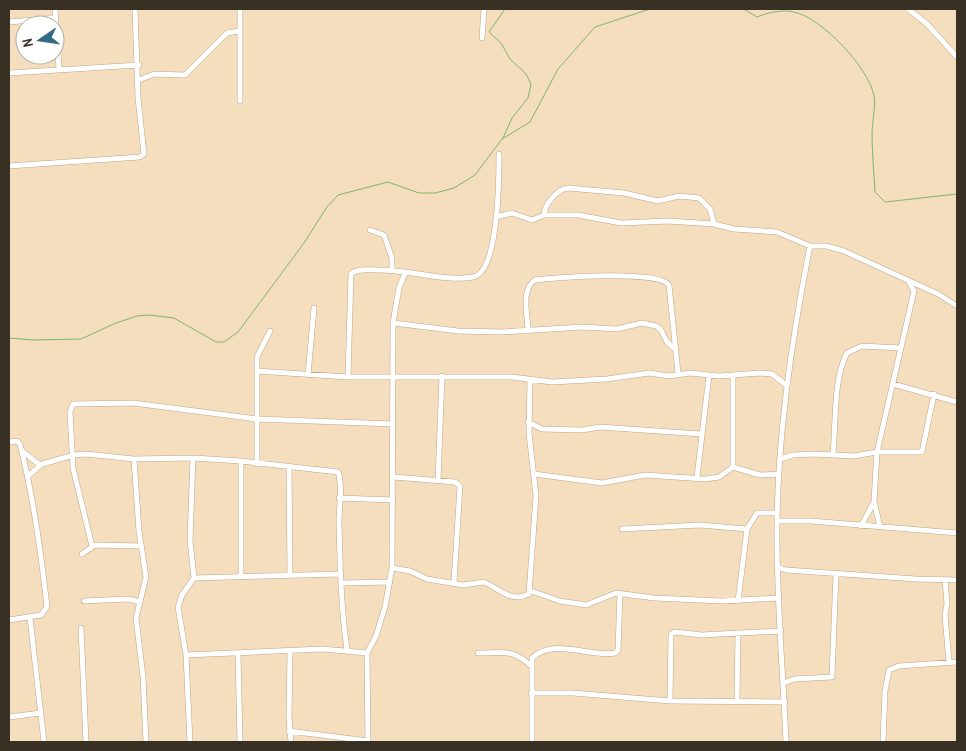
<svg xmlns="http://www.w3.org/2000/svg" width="966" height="751" font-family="'Archivo Narrow',sans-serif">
<rect width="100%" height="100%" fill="#f5debe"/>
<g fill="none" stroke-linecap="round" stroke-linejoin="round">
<path stroke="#7db768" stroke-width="1" d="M744,9L757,17C767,13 782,9 794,12C822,18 869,68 874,96C876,107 872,122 872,134C872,153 874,172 875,192L885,202L957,194
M503,138L512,118L528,98L531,84L526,74L510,59L501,43L489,32L505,9
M9,338L33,340L81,339L116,323L137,316L149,315L174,318L216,342H224L238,332L304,243L327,207L338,195L388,182L419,193H435L454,188L475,175L502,139L530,122L558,69L595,27L650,9"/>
<defs>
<path id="minor" d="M55,9L59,69
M908,9L927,24L957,57
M9,22L56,18
M240,31V101
M482,38L484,9
M9,73L139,65
M139,80L154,74L185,75L227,33L240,31V9
M9,166L140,157L144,154L138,98L135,9
M544,215C544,205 557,189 568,188L624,193L658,201L679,196L699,198L710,209L714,224
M496,217L512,213L532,220L544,215H578L621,223L668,221L714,224L734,229L777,232L810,246H826L844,251L938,294L957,306
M370,230L384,235L392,258V270
M393,323L458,331L502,332L583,327L617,329L642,323L656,326L661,330L667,342L675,349
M528,331C528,315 520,290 535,280C555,277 660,270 669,285L678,373
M257,371L348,377H512L552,382L607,379L649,373L669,376L690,373L719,376L760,373L772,374L786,385
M308,375L314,308
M733,376V467L760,475L779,474
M348,377L351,274C357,268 369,270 377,270C406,269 445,282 473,277C499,272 499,177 499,154
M893,384L957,402
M528,422L542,429L582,430L600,427L701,434
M9,442L17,441L20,444C34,499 41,551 47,607L41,615L9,620
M22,451L40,465
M833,454C836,424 833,379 847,353L862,346L900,348
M134,459L139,531L146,577L136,618L143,677L146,742
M780,459L793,455L814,454L854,456L877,452H922L934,394
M257,464V357L270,331
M289,467L290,575
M534,474L602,483L645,475L705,479L719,477L733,467
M28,476L42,464L74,455L86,454L134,459L193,458L241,461L338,472C343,483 339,509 339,522C340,565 341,607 347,650
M394,477L455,482L460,486L454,582
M697,477L709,376
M438,480L442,376
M339,498L393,500
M777,521H811L957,533
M861,526L874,502
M880,527L874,501L877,452L914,291L909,282
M622,529L700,525L747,529
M92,546L73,468L70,412L73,404L133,403L257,419L393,424
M82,554L95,545L141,546
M777,567L786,570L916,579L957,580
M392,568L410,571L427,579L463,585L484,582C500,589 511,603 529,594L536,496L529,433L530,380
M241,577V461
M194,578L341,574
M945,580L947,604L945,615L949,662
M341,583L390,582
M531,591L560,601L586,605L616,593L654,598L722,601L779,598
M84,601L128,599L140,602
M738,601L747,529L757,513H777
M30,618L44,742
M81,628L86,742
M290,651L289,718L291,742
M238,653L240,742
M478,653C502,653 512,648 531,666
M186,655L322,649L367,653
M784,683L794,679L832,677L836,574
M531,693H573L670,701L785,702
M737,700L738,633
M670,701L671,634L675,632L702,635L781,631
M9,717L41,713
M289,731L368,741
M190,742L186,655L178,607L182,595L194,578L190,540L193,458
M368,742L367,653L376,636L385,607L392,568L393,323L399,288L405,273
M532,742V658C554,637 591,658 615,653L618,650L620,593
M786,742C783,669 776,596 777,523C778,430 792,337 810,246
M883,742L885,691L889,670L899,666L957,662"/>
</defs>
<use href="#minor" stroke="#bca687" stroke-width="6"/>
<use href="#minor" stroke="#fff" stroke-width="5"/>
</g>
<rect width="966" height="751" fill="none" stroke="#393024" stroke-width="20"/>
<g transform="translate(40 40) rotate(257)"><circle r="24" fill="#ffffff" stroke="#b0aca7"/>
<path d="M0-4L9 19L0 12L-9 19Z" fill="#336a85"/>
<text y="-8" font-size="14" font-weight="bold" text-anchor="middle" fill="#393024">N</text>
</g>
</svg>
